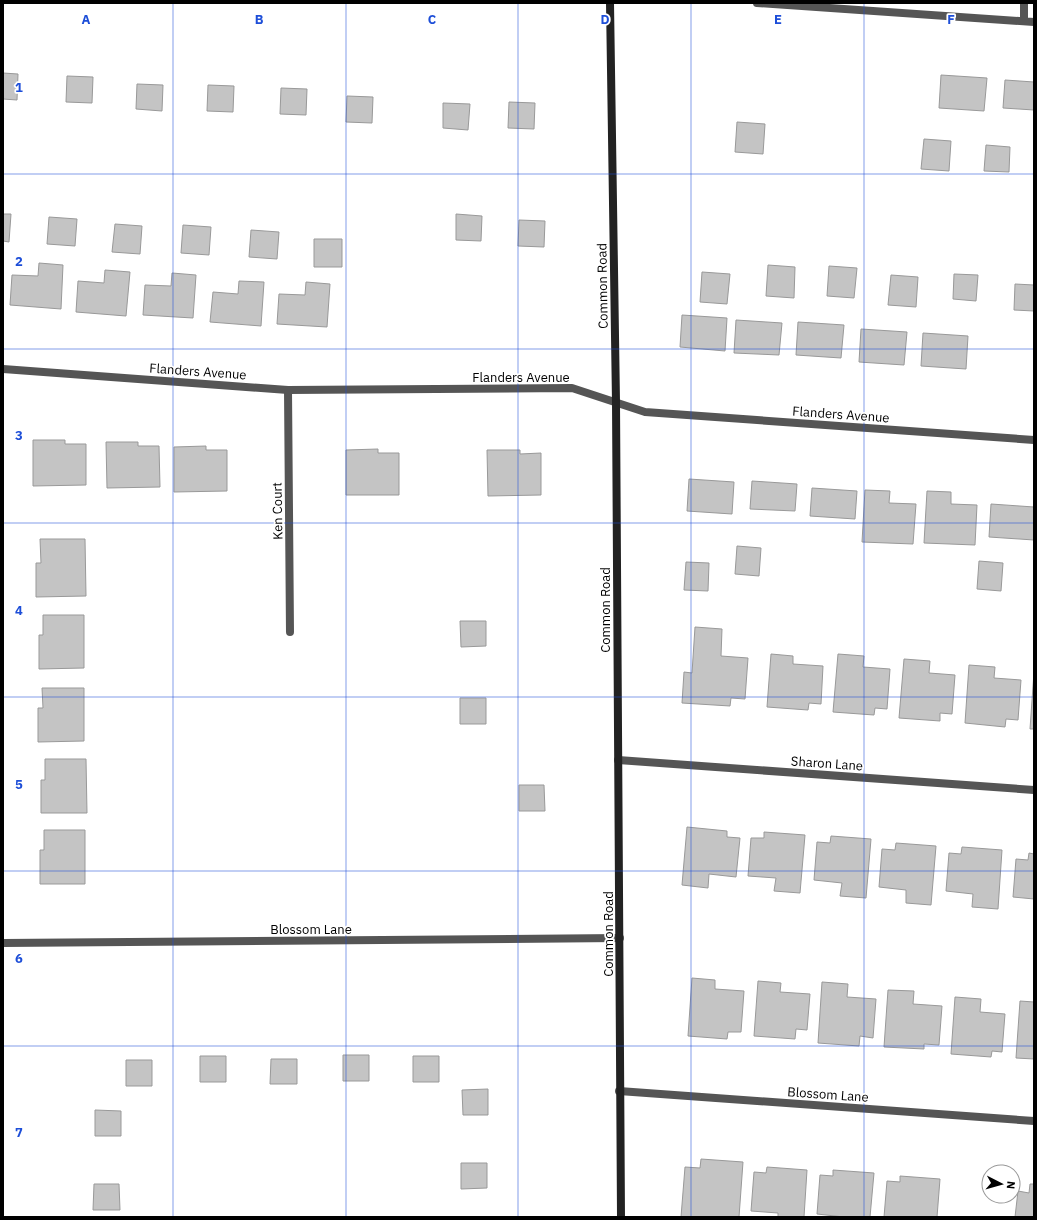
<svg xmlns="http://www.w3.org/2000/svg" width="1037" height="1220" font-family="'IBM Plex Sans',sans-serif">
<rect width="100%" height="100%" fill="#fff"/>
<path fill="#c4c4c4" stroke="#999" d="M3,73L18,74L17,100L3,99Z
M941,75L987,78L984,111L939,108Z
M67,76L93,77L92,103L66,102Z
M1005,80L1034,82V110L1003,108Z
M137,84L163,85L162,111L136,109Z
M208,85L234,86L233,112L207,111Z
M281,88L307,89L306,115L280,114Z
M347,96L373,97L372,123L346,122Z
M509,102L535,103L534,129L508,128Z
M443,103L470,104L468,130L443,128Z
M737,122L765,124L763,154L735,152Z
M924,139L951,141L949,171L921,169Z
M986,145L1010,147L1009,172L984,171Z
M3,214H11L9,242L3,241Z
M456,214L482,216L481,241L456,240Z
M49,217L77,219L75,246L47,244Z
M519,220L545,221L544,247L518,246Z
M115,224L142,226L140,254L112,252Z
M183,225L211,227L209,255L181,253Z
M251,230L279,232L277,259L249,257Z
M314,239H342V267H314Z
M39,263L63,265L61,309L10,305L12,275L38,276Z
M768,265L795,267L794,298L766,296Z
M829,266L857,268L854,298L827,296Z
M105,270L130,272L126,316L76,312L78,281L104,283Z
M702,272L730,274L727,304L700,302Z
M172,273L196,275L193,318L143,315L145,285L171,286Z
M954,274L978,275L976,301L953,299Z
M891,275L918,277L916,307L888,305Z
M239,281L264,282L261,326L210,322L213,292L238,294Z
M306,282L330,284L327,327L277,324L279,294L305,295Z
M1015,284L1034,285V311L1014,310Z
M682,315L727,318L725,351L680,347Z
M736,320L782,323L779,355L734,353Z
M798,322L844,325L841,358L796,355Z
M861,329L907,332L904,365L859,362Z
M923,333L968,336L966,369L921,366Z
M33,440H65V444H86V485L33,486Z
M106,442H138V446H159L160,487L107,488Z
M206,446V450H227V491L174,492V447Z
M378,449V453H399V495H346V450Z
M487,450H520V454L541,453V495L488,496Z
M689,479L734,482L732,514L687,511Z
M752,481L797,484L795,511L750,509Z
M812,488L857,491L855,519L810,516Z
M865,490L890,491L889,503L916,504L913,544L862,542Z
M927,491L951,492V504L977,505L975,545L924,543Z
M991,504L1034,507V540L989,537Z
M40,539H85L86,596L36,597V563H41Z
M737,546L761,548L759,576L735,574Z
M979,561L1003,563L1001,591L977,589Z
M686,562L709,563L708,591L684,590Z
M43,615H84V668L39,669V635H43Z
M460,621H486V646L461,647Z
M695,627L722,629L721,656L748,658L745,699L731,698L730,706L682,703L684,672L692,673Z
M771,654L793,656V664L823,666L821,704L809,703L808,710L767,707Z
M838,654L864,656L863,667L890,669L887,709L875,708L874,715L833,712Z
M904,659L930,661L929,673L955,675L952,714L940,713V721L899,718Z
M969,665L995,667L994,678L1021,680L1018,720L1006,719L1005,727L965,723Z
M1034,672V729H1030Z
M42,688H84V741L38,742V708H43Z
M460,698H486V724H460Z
M45,759H86L87,813H41V780H45Z
M519,785H544L545,811H519Z
M687,827L727,831V837L740,838L736,877L709,874L708,888L682,885Z
M44,830H85V884H40V850H44Z
M764,832L805,835L800,893L774,891L776,878L748,876L751,838H764Z
M831,836L871,839L866,898L840,896L842,883L814,880L817,842L830,843Z
M896,843L936,846L931,905L906,903V890L879,887L882,849L895,850Z
M962,847L1002,850L998,909L972,907L973,894L946,891L949,853L961,854Z
M1029,853L1034,854V899L1013,897L1016,859L1028,860Z
M692,978L715,980V989L744,991L741,1032H728L727,1039L688,1036Z
M758,981L781,983L780,992L810,994L807,1030L796,1029L795,1039L754,1036Z
M822,982L848,984L847,997L876,999L873,1038L860,1036L859,1046L818,1043Z
M888,990L914,991L913,1004L942,1006L939,1045L924,1044V1049L884,1047Z
M955,997L981,999L980,1012L1005,1014L1002,1052L992,1051L991,1057L951,1054Z
M1020,1001L1034,1002V1059L1016,1058Z
M343,1055H369V1081H343Z
M200,1056H226V1082H200Z
M413,1056H439V1082H413Z
M271,1059H297V1084H270Z
M126,1060H152V1086H126Z
M488,1089V1115H463L462,1090Z
M95,1110L121,1111V1136H95Z
M701,1159L743,1162L739,1217H681L685,1167L700,1168Z
M461,1163H487V1188L461,1189Z
M767,1167L807,1170L804,1217H778V1213L751,1211L754,1172L766,1173Z
M833,1170L874,1173L870,1217H844L817,1214L820,1175L833,1176Z
M900,1176L940,1179L937,1217H884L887,1181L900,1182Z
M94,1184H119L120,1210H93Z
M1030,1184H1034V1217H1015L1018,1191L1029,1193Z"/>
<g fill="none" stroke-linecap="round" stroke-linejoin="round">
<path stroke="#555" stroke-width="8" d="M757,3L1034,22
M1024,21V3
M3,369L288,390L572,388L645,412L1034,440
M288,390L290,632
M618,760L1034,790
M3,943L620,938
M619,1091L1034,1121"/>
<path stroke="#222" stroke-width="8" d="M610,3L616,402L621,1217"/>
</g>
<path fill="none" stroke="#1d4ed8" stroke-width="1" stroke-opacity="0.55" d="M173,3V1217M346,3V1217M518,3V1217M691,3V1217M864,3V1217M3,174H1034M3,349H1034M3,523H1034M3,697H1034M3,871H1034M3,1046H1034"/>
<g text-anchor="middle" stroke-width="3.5" stroke-linejoin="round" paint-order="stroke">
<g font-size="13" fill="#000" stroke="#fff">
<text transform="translate(602 286) rotate(-91)" y="5">Common Road</text>
<text transform="translate(198 371) rotate(4)" y="5">Flanders Avenue</text>
<text x="521" y="382">Flanders Avenue</text>
<text transform="translate(841 414) rotate(4)" y="5">Flanders Avenue</text>
<text transform="translate(277 511) rotate(-91)" y="5">Ken Court</text>
<text transform="translate(605 610) rotate(-90)" y="5">Common Road</text>
<text transform="translate(827 763) rotate(4)" y="5">Sharon Lane</text>
<text x="311" y="934">Blossom Lane</text>
<text transform="translate(608 934) rotate(-90)" y="5">Common Road</text>
<text transform="translate(828 1094) rotate(4)" y="5">Blossom Lane</text>
</g>
</g>
<g font-size="13" text-anchor="middle" font-weight="bold" fill="#1d4ed8" stroke="#fff" stroke-width="3.5" stroke-linejoin="round" paint-order="stroke">
<text x="86" y="24">A</text>
<text x="259" y="24">B</text>
<text x="432" y="24">C</text>
<text x="605" y="24">D</text>
<text x="778" y="24">E</text>
<text x="951" y="24">F</text>
<text x="19" y="92">1</text>
<text x="19" y="266">2</text>
<text x="19" y="440">3</text>
<text x="19" y="615">4</text>
<text x="19" y="789">5</text>
<text x="19" y="963">6</text>
<text x="19" y="1137">7</text>
</g>
<rect width="1037" height="1220" fill="none" stroke="#000000" stroke-width="8"/>
<g transform="translate(1001 1184) rotate(96)"><circle r="19" fill="#ffffff" stroke="#999999"/>
<path d="M0-3L7 15L0 10L-7 15Z" fill="#000000"/>
<text y="-6" font-size="11" font-weight="bold" text-anchor="middle" fill="#000000">N</text>
</g>
</svg>
